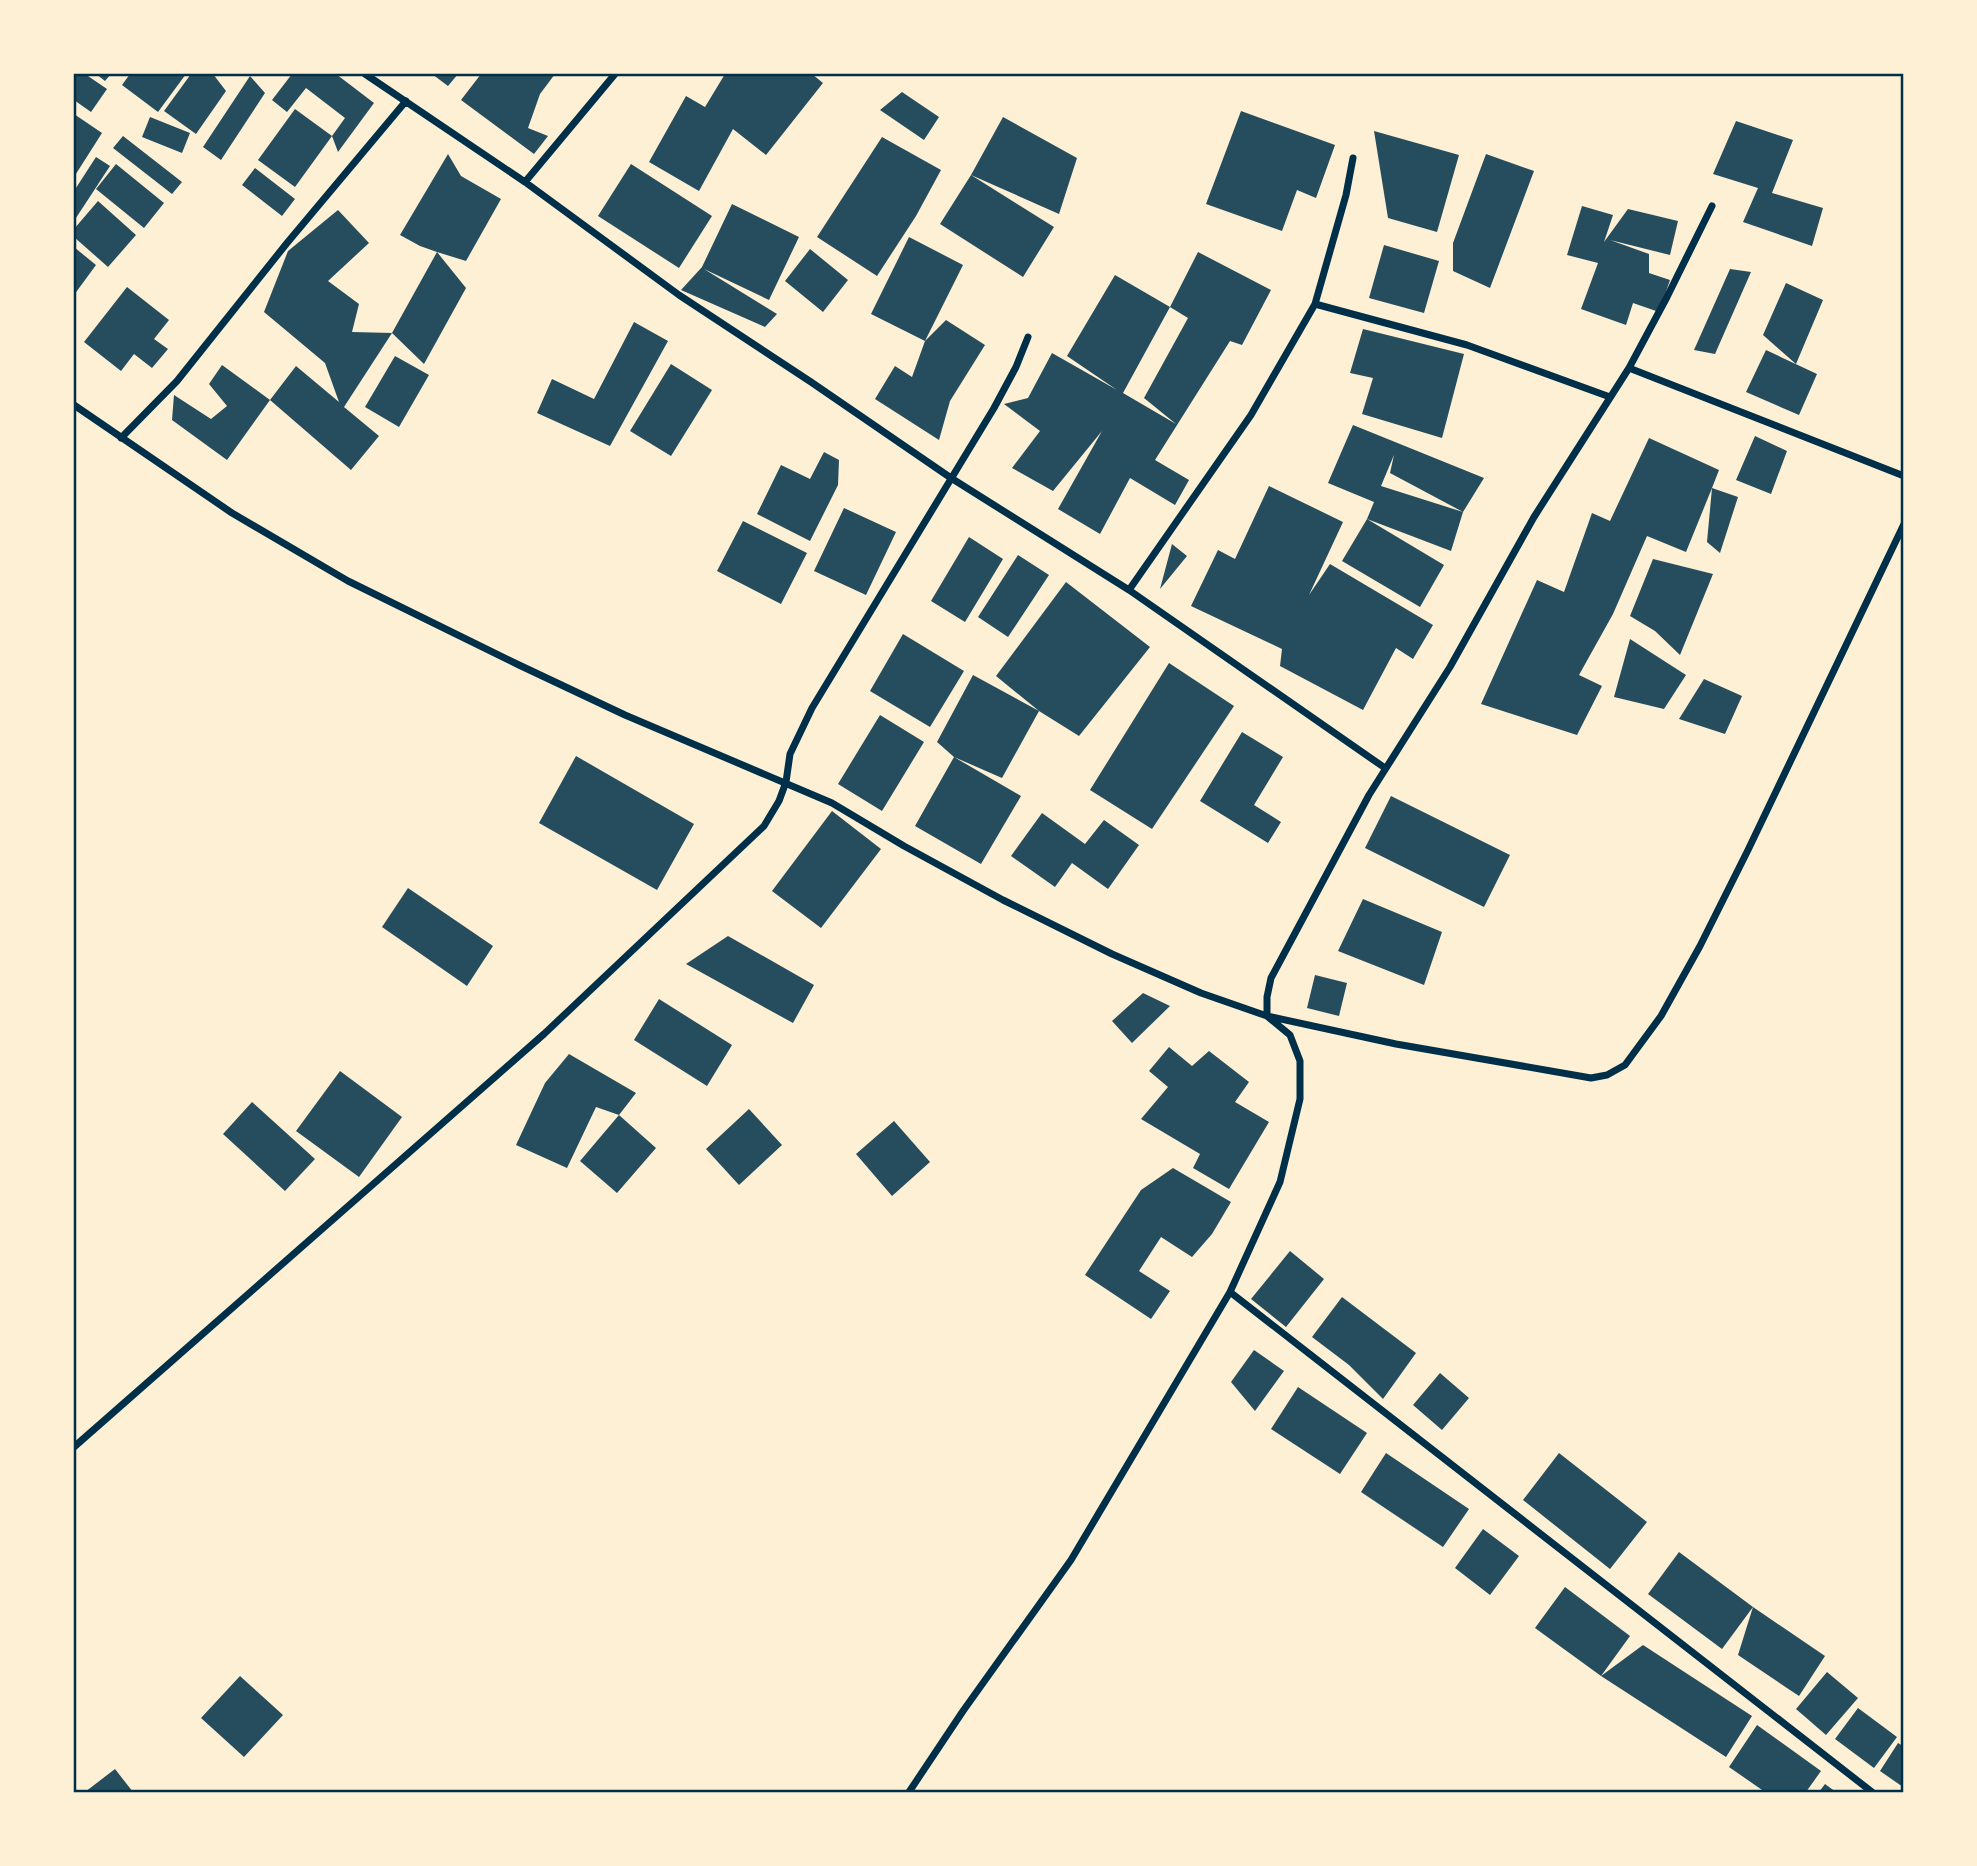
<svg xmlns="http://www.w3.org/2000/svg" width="1977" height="1866" font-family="'Golos Text',sans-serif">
<rect width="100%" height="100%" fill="#fdf0d5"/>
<path fill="#264d5e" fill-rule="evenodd" d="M74,74H85L107,89L91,112L74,100Z
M96,74H111L105,81Z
M130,74H186L158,112L122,85Z
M191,74H213L226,91L196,134L164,111Z
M292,74H336L374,103L338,152L332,136L345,118L306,88L287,112L272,100Z
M432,74H458L448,86Z
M481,74H555L540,94L528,128L548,136L534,154L461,100Z
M725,74H812L823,83L766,155L733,129L699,191L649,162L686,96L705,107Z
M250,76L265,93L221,160L203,147Z
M902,92L939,117L924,140L880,110Z
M295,109L332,136L295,187L258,160Z
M1241,111L1335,145L1316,198L1297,190L1282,231L1206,204Z
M74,114L102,133L74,177Z
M150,117L190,133L182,153L142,137Z
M1003,117L1077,158L1059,214L971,175Z
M1736,121L1793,140L1772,193L1823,208L1812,246L1743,222L1758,188L1713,174Z
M1374,131L1459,155L1437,232L1388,218Z
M123,136L182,182L172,194L113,148Z
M882,137L941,170L916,216L877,276L817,237Z
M448,154L461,176L501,199L466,261L437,252L466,288L424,364L392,333L437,252L420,246L400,235Z
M1486,154L1534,171L1490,288L1453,271V243Z
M96,157L110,166L74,221V191Z
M116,164L164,203L144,228L96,189Z
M631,164L712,216L679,268L598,216Z
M255,168L295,199L282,216L242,185Z
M971,175L1054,227L1023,277L940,224Z
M98,201L136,235L108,267L74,237V229Z
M732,204L799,237L769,300L704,269L777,314L765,327L681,290L702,267Z
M1582,206L1613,215L1604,242L1628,209L1678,221L1670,255L1610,240L1649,254V273L1670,280L1659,312L1633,303L1626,325L1581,309L1598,263L1567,255Z
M338,210L369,243L328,281L359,304L352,332L392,333L344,407L379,436L351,470L270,400L296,366L339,402L325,363L264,312L288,251Z
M909,237L963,265L925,341L871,314Z
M1384,245L1439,261L1424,313L1369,298Z
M74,247L96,265L74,295Z
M810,249L848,280L823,312L785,281Z
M1198,252L1271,290L1242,345L1230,341L1155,460L1189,480L1175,505L1130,478L1100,534L1058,509L1102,431L1053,491L1012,468L1040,431L1004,404L1028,398L1052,353L1117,390L1067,356L1115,275L1170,307ZM1170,307L1188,318L1144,398L1176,424L1123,393Z
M1730,269L1751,272L1715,354L1694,350Z
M1786,283L1823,300L1796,364L1763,335Z
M127,287L169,320L154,339L168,349L152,368L134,354L121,371L84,342Z
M946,320L985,345L950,401L939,440L875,399L895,366L912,377L925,341Z
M634,322L668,341L610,446L537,413L552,379L594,399Z
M1363,329L1464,354L1442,438L1362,414L1373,378L1350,373Z
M1766,350L1817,374L1799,415L1746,392Z
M395,356L429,375L399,427L365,407Z
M671,364L712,390L671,456L630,431Z
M222,365L270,400L227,460L172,420L174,395L211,419L227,406L209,384Z
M1353,425L1484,478L1463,512L1451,551L1367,519L1374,502L1328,483ZM1394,455L1390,473L1463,512L1381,486Z
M1755,436L1787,451L1771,494L1736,480Z
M1649,438L1719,470L1712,488L1738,497L1720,553L1707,542L1712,488L1686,552L1647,536L1613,614L1579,675L1602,686L1577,735L1481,704L1537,580L1564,592L1592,513L1610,521Z
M824,452L839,460L838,485L810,541L757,514L781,465L810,479Z
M1269,486L1343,522L1309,595L1330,564L1433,625L1413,659L1396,648L1363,710L1280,666L1282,649L1191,606L1218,550L1235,559Z
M844,508L896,532L866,595L814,571Z
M1367,519L1444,565L1420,607L1342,561Z
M743,521L807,553L781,604L717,571Z
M969,537L1003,559L965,622L931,601Z
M1172,544L1187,556L1160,589Z
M1018,555L1049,575L1008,637L978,617Z
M1653,559L1713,574L1680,655L1655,631L1630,616Z
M1066,582L1150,647L1079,736L1039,711L1002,778L954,757L937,742L973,675L1039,711L996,676Z
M903,634L964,671L930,727L870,691Z
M1630,639L1686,675L1664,709L1614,697Z
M1169,663L1234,706L1152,829L1090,790Z
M1704,679L1742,696L1725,734L1679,719Z
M880,715L924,742L882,811L838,784Z
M1242,732L1283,757L1254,805L1281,822L1268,843L1200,801Z
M576,756L694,824L657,890L539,823Z
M954,757L1021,796L981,864L915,826Z
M1391,796L1510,855L1484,907L1365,848Z
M832,811L881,849L821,928L772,891Z
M1042,813L1085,844L1104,820L1139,845L1108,889L1072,863L1055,887L1011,856Z
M408,888L493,946L467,986L382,927Z
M1363,899L1442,932L1424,985L1338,951Z
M728,936L814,985L793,1023L686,964Z
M1315,975L1347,983L1339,1016L1307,1008Z
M1143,993L1170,1006L1132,1043L1112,1021Z
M659,999L732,1045L707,1086L634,1040Z
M1169,1047L1192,1066L1209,1051L1249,1082L1235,1102L1269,1122L1229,1189L1193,1168L1200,1154L1141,1119L1168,1087L1149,1071Z
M569,1054L636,1093L619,1115L656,1148L617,1193L580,1161L619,1115L596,1107L567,1168L516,1145L545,1083Z
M340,1071L402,1117L359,1177L296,1131Z
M252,1102L315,1159L285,1191L223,1134Z
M749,1109L782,1145L739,1185L706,1149Z
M894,1121L930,1162L892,1196L856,1154Z
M1173,1168L1231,1202L1212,1234L1192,1257L1161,1237L1139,1271L1170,1291L1151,1319L1085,1275L1141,1190Z
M1290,1251L1324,1279L1286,1327L1251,1299Z
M1342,1297L1416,1353L1383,1399L1349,1365L1312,1337Z
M1254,1350L1284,1371L1255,1411L1231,1382Z
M1440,1373L1469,1398L1442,1430L1413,1405Z
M1298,1387L1367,1433L1340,1474L1271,1429Z
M1386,1453L1469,1509L1443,1547L1361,1492Z
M1559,1453L1647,1522L1610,1569L1523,1500Z
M1483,1529L1519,1556L1490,1595L1455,1568Z
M1679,1552L1753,1607L1722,1649L1648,1594Z
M1565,1587L1630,1636L1601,1676L1643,1645L1752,1716L1726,1757L1601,1676L1535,1628Z
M1753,1607L1825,1656L1799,1696L1738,1655Z
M1827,1672L1858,1698L1826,1735L1796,1709Z
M240,1676L283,1715L244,1757L201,1718Z
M1858,1708L1897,1737L1874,1768L1835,1739Z
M1757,1725L1821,1771L1806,1792H1765L1729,1767Z
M1898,1743L1903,1746V1787L1880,1771Z
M115,1769L133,1792H85Z
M1825,1784L1836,1792H1819Z"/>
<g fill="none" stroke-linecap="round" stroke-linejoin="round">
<path stroke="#003049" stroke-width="7" d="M365,74L525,182L679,295L811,382L951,478L1129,590L1385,768
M525,182L615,74
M1315,304L1467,345L1610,397
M1629,368L1904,476
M74,405L232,513L348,581L519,665L625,715L832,803L904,846L1003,900L1112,954L1201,993L1267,1016L1396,1044L1591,1078L1607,1075L1625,1065L1661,1016L1700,946L1748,850L1904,524
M121,438L177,381L287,243L406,101
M1129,590L1251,415L1315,304L1346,195L1353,158
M1230,1292L1872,1792
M74,1447L544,1034L764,826L779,801L786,782L790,754L812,708L994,408L1016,367L1028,337
M909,1792L963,1711L1071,1560L1230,1292L1280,1182L1300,1099V1061L1290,1035L1267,1016V997L1271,978L1369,795L1450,667L1534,517L1629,368L1667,297L1712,206"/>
</g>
<rect width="1977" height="1866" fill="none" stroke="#fdf0d5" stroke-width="150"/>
<rect x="75" y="75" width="1827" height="1716" fill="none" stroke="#003049" stroke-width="2.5"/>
</svg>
